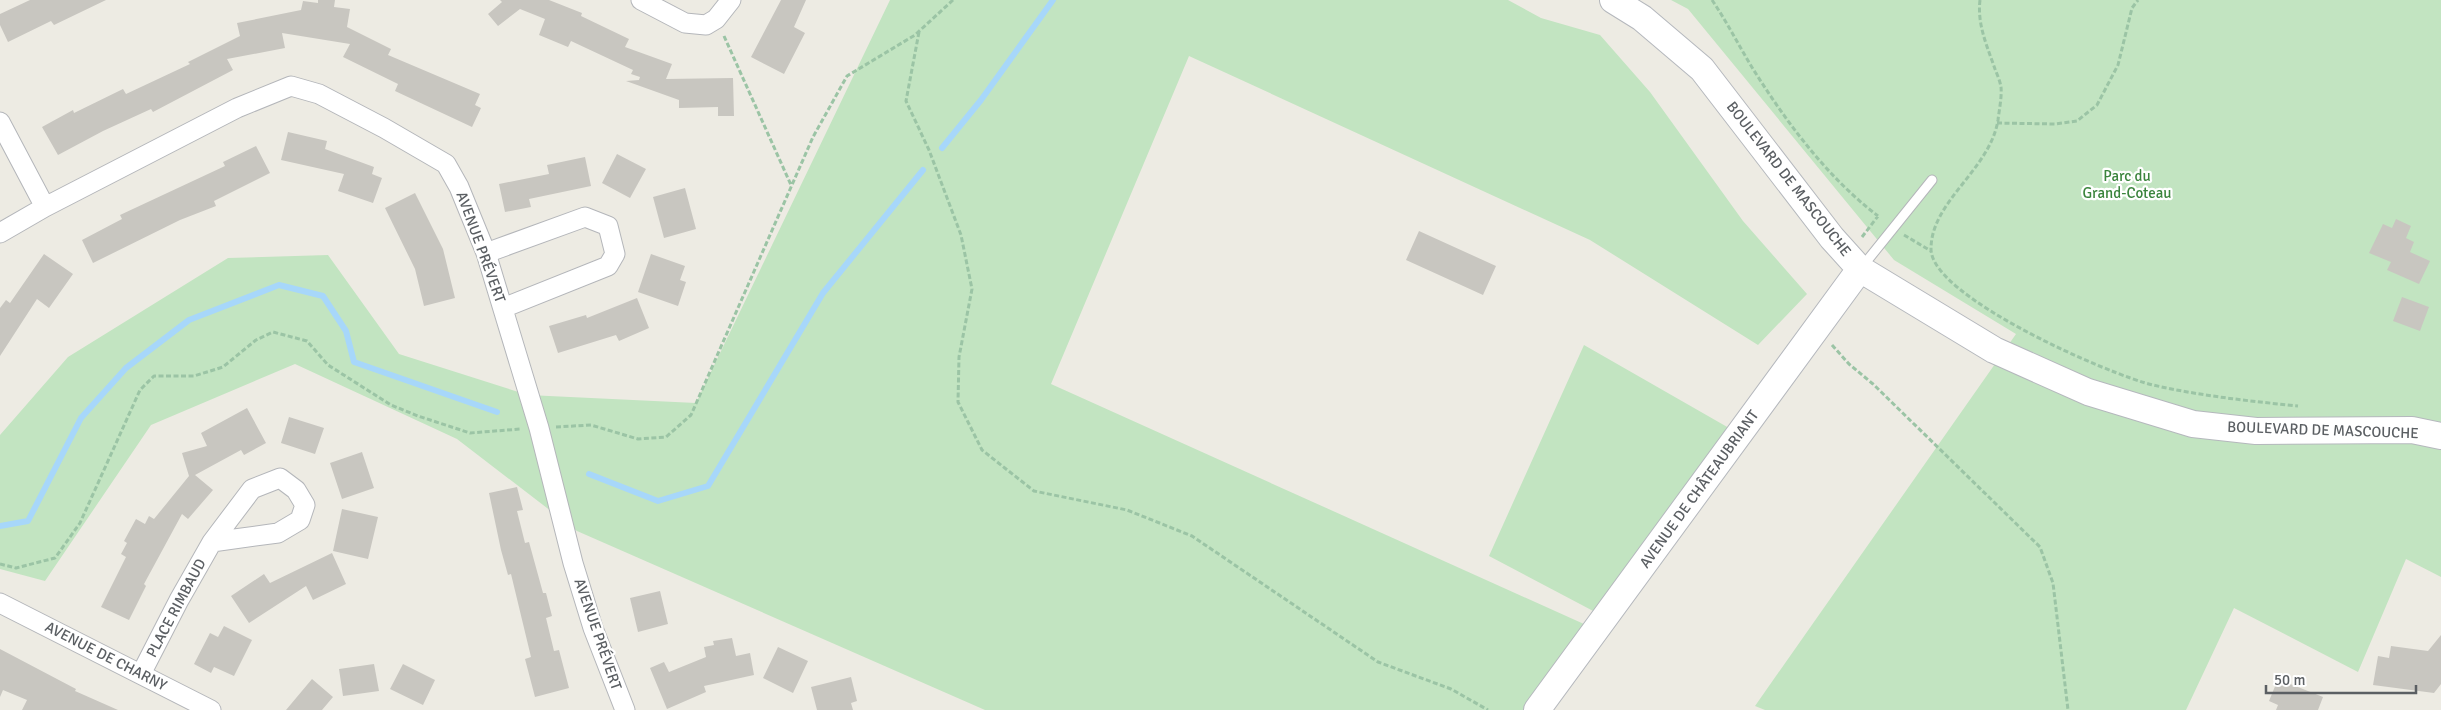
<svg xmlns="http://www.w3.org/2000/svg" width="2441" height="710" font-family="Signika,sans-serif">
<rect width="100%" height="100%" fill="#edebe3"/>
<path fill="#c2e4c1" d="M890,0H1508L1541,18L1600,35L1650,92L1743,221L1807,294L1758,345L1590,240L1189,56L1051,384L1595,629L1537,710H985L577,531L457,439L295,364L151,425L45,581L0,569V435L68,357L228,258L328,255L399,354L528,395L696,403Z
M1671,0H2441V577L2406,559L2358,672L2234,608L2186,710H1765L1755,706L2016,334L1894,260L1688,9Z
M1584,345L1729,428L1597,613L1489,556Z"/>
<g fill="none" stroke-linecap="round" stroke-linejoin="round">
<path stroke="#a7d7fa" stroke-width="6" d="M942,148L981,100L1053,0
M589,474L658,501L708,486L823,293L923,170
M0,526L28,521L81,418L126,368L189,320L279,285L323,296L346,331L354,362L497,412"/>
</g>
<path fill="#c8c6c0" d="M30,0H106L54,25L51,21L8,42L0,25V14Z
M318,0H335L334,7L350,9L347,27L391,49L388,55L480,94L475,105L481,108L472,127L395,91L398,84L343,57L350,44L282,33L285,48L227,59L233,70L153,112L151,109L103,131L58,155L42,127L73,110L74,113L123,89L126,94L190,64L188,62L240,36L237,23L301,10L303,1L318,3Z
M500,0H549L582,13L581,16L629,39L625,47L672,64L666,79L733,78L734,116H718V107L679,108V100L626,81L639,80L640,77L631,74L633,70L571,41L568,47L539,35L545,19L520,9L498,26L488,14L502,2Z
M781,0H806L794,27L805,33L784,74L751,57Z
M288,132L327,141L325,149L374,167L372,174L382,178L373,203L338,191L344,174L281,160Z
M256,146L270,173L214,201L216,206L180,220L93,263L82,240L122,219L120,215L225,166L223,162Z
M617,154L646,169L630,198L602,183Z
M585,157L591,186L529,199L531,207L505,212L499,184L549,174L547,165Z
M685,188L696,229L664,238L653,197Z
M415,193L443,249L455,298L424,306L415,269L385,208Z
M2396,219L2411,226L2406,238L2414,242L2410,252L2430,261L2419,284L2387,270L2391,262L2369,253L2383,224L2392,228Z
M1419,231L1496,266L1483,295L1406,260Z
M44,254L73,274L49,308L37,299L0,356V308L6,300L10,303Z
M651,254L685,266L680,280L686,282L678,306L638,292Z
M2402,297L2429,307L2420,331L2393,321Z
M637,298L649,328L619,341L616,335L558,353L549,326L586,315L587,318Z
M247,408L266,443L244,455L241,450L195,475L213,490L188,519L182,514L144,584L146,586L129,620L101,607L126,557L121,554L127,543L124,541L136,519L145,524L149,516L154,519L189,476L182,453L207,446L201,433Z
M289,417L324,428L315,454L281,443Z
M362,452L374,488L342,499L330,463Z
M517,487L523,510L517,511L525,543L529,542L543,593H546L552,616L546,618L554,651L559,650L569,688L535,697L525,659L531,657L511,574L508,575L501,550L489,493Z
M342,509L378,517L368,559L333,551Z
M332,553L346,584L313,600L306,586L249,623L231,596L264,574L270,583Z
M660,591L668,624L638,632L630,598Z
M224,626L252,640L234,676L214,667L211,673L194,664L210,633L218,637Z
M2441,635V684L2434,693L2373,685L2378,656L2389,658L2391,646L2428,651Z
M732,638L736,656L750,653L754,675L704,686L706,692L667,709L650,668L664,662L669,672L706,657L704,647L714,645L713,641Z
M778,647L808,661L793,693L763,678Z
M0,649L76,689L75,691L118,710H22L27,700L3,690L0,697Z
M374,664L379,691L343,696L339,669Z
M403,664L435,680L423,705L390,689Z
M851,677L857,701L851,703L853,710H817L811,687Z
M312,679L333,697L322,710H286Z
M2278,679L2323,697L2318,710H2276L2278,705L2269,701Z"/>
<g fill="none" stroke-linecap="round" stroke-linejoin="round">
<defs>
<path id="lane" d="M1862,267L1932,180"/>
<path id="street" d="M641,0L685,23L706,25L716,19L731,0
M0,122L45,207
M0,233L45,207L237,108L291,86L319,94L384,128L446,164L459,187L486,253L539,428L573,563L593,628L625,710
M486,253L585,217L608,226L615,254L608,266L503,308
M0,603L211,710
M141,674L179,600L212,542L252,489L280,478L296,490L305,505L300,520L278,533L212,542"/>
<path id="secondary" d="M1613,0L1642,18L1702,69L1832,238L1860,269L1994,350L2088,392L2193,424L2256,431L2412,430L2441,436
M1537,710L1860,269"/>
</defs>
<use href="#lane" stroke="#b4b6ba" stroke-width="11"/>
<use href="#street" stroke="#b4b6ba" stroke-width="21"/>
<use href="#secondary" stroke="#b5b8bd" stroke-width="28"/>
<path stroke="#9bc4a5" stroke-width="3" stroke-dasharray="5 2.5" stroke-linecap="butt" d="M1712,0C1727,22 1739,46 1753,69C1787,123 1827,177 1878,216
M1980,0C1977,24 1987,46 1995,69C1997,74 2000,81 2001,87C2002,97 1999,111 1998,120C1990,170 1931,201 1931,249C1931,297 2110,375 2153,385C2201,396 2249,401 2298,406
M919,32L906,101L929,150L961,235L972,289L959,357L958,402L982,450L1034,491L1127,510L1192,536L1378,662L1451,689L1488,710
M724,36L791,185
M1997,123L2055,124L2077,121L2097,105L2118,65L2132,8L2138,0
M1904,235L1931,251
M1862,237L1878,216
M1832,345L1849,364L1873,384L2040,547L2053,583L2068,710
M556,427L591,425L638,439L666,437L691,415L813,137L847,76L915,35L953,0
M0,564L16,568L55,558L80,523L140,390L154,376H194L223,367L256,340L273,332L307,341L328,365L391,405L418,416L470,433L520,429"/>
<use href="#lane" stroke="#fff" stroke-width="9"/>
<use href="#street" stroke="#fff" stroke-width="19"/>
<use href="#secondary" stroke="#fff" stroke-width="26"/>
</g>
<g text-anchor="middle" stroke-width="4.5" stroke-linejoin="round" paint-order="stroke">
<g font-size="15" fill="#3a843c" stroke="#fff">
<text x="2127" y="181">Parc du<tspan x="2127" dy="17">Grand-Coteau</tspan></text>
</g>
<g font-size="15" fill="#5b5f63" stroke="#fff">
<text transform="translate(1789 179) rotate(52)" y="5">BOULEVARD DE MASCOUCHE</text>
<text transform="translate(481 247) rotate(70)" y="5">AVENUE PRÉVERT</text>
<text transform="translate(2323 430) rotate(2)" y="5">BOULEVARD DE MASCOUCHE</text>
<text transform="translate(1699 489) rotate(-54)" y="5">AVENUE DE CHÂTEAUBRIANT</text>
<text transform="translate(176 608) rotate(-62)" y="5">PLACE RIMBAUD</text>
<text transform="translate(598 634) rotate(71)" y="5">AVENUE PRÉVERT</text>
<text transform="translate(106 656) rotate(27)" y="5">AVENUE DE CHARNY</text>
</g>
</g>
<path d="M2266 685v8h150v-8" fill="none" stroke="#5b5f63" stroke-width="2.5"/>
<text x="2274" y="685" font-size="15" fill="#5b5f63" stroke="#ffffff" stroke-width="4" paint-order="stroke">50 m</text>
</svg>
